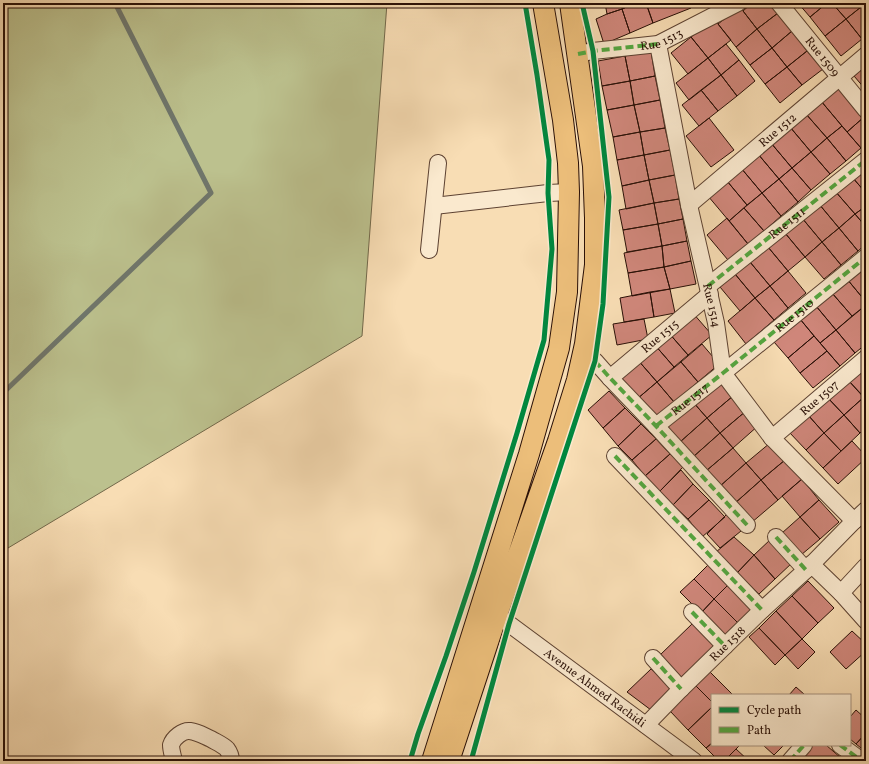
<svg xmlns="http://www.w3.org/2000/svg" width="869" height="764" font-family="Vollkorn,serif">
<rect width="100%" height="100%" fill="#f8ddb4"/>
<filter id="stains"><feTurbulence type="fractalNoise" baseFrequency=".005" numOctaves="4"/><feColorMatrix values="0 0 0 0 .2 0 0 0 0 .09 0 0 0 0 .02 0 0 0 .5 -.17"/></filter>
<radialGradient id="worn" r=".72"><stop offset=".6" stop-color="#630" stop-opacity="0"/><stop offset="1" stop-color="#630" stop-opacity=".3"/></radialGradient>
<path fill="#bcc18e" stroke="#72684a" d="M3,3H387L362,336L3,551Z"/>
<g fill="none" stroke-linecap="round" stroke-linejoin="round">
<path stroke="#6f766c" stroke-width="5" d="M3,393L211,193L115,3"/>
</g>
<path fill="#d0877b" stroke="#290f06" d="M605,3H636L622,9L607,14Z
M636,3H646L653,23L630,33L622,9Z
M646,3H688L691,8L653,23Z
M752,3H770L778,13L757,29L743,11Z
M798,3H827L810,17Z
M827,3H832L846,19L825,36L810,17Z
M832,3H866L846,19Z
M866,3V36L862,39L846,19Z
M740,7L757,29L736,47L718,24Z
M622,9L630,33L604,44L596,19L607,14Z
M778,13L792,31L772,48L757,29Z
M714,19L731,40L708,58L691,37Z
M846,19L862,39L841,56L825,36Z
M757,29L772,48L750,65L736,47Z
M792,31L807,51L787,67L772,48Z
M691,37L708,58L688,74L671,53Z
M726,44L739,60L721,75L708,58Z
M772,48L787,67L765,84L750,65Z
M651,51L655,76L630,81L625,56Z
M807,51L823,69L802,85L787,67Z
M625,56L630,81L602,86L598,61Z
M708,58L721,75L689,100L676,83Z
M739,60L755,81L737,96L721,75Z
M866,66V90L854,76Z
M787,67L802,85L780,103L765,84Z
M721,75L737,96L718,111L701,90Z
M655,76L660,100L634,105L630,81Z
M630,81L634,105L607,110L602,86Z
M839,87L864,117L847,132L821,101Z
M701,90L718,111L699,126L682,105Z
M660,100L665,128L640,132L634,105Z
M821,101L842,126L827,138L806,114Z
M634,105L640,132L613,137L607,110Z
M806,114L827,138L811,152L790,127Z
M864,117L866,119V144L861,148L847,132Z
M709,118L734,150L711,167L686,136Z
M842,126L861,148L846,161L827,138Z
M790,127L811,152L792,168L771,143Z
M665,128L670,150L644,155L640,132Z
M640,132L644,155L617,160L613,137Z
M827,138L846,161L830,174L811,152Z
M771,143L792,168L779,179L758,154Z
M670,150L675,175L649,180L644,155Z
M811,152L830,174L811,190L792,168Z
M758,154L779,179L762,193L741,168Z
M644,155L649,180L622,186L617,160Z
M866,165V193L852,177Z
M741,168L762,193L747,205L727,181Z
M792,168L811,190L798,202L779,179Z
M675,175L679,199L654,203L649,180Z
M852,177L866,193V206L855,214L835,191Z
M779,179L798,202L781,216L762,193Z
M649,180L654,203L626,209L622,186Z
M727,181L747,205L729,221L708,196Z
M835,191L855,214L839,228L819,204Z
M762,193L781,216L764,231L744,208Z
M679,199L683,219L658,224L654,203Z
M654,203L658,224L623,230L619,210Z
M819,204L839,228L822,242L802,218Z
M866,206V227L855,214Z
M744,208L764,231L748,244L729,221Z
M855,214L866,227V244L858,251L839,228Z
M727,218L748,244L728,260L707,235Z
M802,218L822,242L805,257L785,233Z
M683,219L687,241L662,246L658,224Z
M658,224L662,246L627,252L623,230Z
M839,228L858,251L841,265L822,242Z
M785,233L805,257L788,271L768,247Z
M687,241L691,261L664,267L662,246Z
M822,242L841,265L824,279L805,257Z
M662,246L664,267L628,273L624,253Z
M768,247L788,271L770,286L750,262Z
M691,261L696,284L670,289L664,267Z
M750,262L770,286L755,298L735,274Z
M664,267L670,289L632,296L628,273Z
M862,267L866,271V302L847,279Z
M788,271L806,293L788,308L770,286Z
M735,274L755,298L740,311L720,287Z
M847,279L866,302V305L852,316L832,293Z
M770,286L788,308L774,320L755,298Z
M670,289L675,313L654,317L650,292Z
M650,292L654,317L624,322L620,298Z
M832,293L852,316L836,330L816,306Z
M755,298L774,320L746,344L728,321Z
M866,305V344L855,353L836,330Z
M816,306L836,330L820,343L800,319Z
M692,312L712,335L688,355L668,332Z
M644,319L648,339L617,345L613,324Z
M800,319L814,336L788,358L774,342Z
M836,330L855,353L840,366L820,343Z
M668,332L688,355L674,367L654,344Z
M814,336L827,351L800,373L788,358Z
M654,344L674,367L657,382L637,359Z
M702,344L719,364L698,382L681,362Z
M827,351L840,366L813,388L800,373Z
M637,359L657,382L637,399L618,375Z
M681,362L698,382L674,402L657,382Z
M864,367L866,370V400L848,380Z
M719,379L733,396L707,418L693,402Z
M848,380L864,397L844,415L827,397Z
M657,382L674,402L655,418L637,399Z
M609,391L625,408L603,428L588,410Z
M733,396L746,411L720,433L707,418Z
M827,397L844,415L824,433L808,415Z
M864,397L866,400V428L860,433L844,415Z
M693,402L707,418L680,442L666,425Z
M625,408L641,424L618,446L603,428Z
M746,411L759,425L733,448L720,433Z
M808,415L824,433L806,450L789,432Z
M844,415L860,433L841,451L824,433Z
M707,418L720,433L693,457L680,442Z
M641,424L656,439L632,460L618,446Z
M720,433L733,448L706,471L693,457Z
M824,433L841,451L823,468L806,450Z
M656,439L670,454L645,476L632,460Z
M852,441L866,456V458L838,484L823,468Z
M770,443L785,460L761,480L746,463Z
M733,448L746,463L719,487L706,471Z
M670,454L683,467L660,491L645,476Z
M785,460L802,479L778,500L761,480Z
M746,463L761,480L734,504L719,487Z
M681,470L693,484L673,505L660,491Z
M802,479L819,500L800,517L782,496Z
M761,480L778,500L751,523L734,504Z
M693,484L709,500L688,519L673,505Z
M709,500L725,517L702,537L688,519Z
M819,500L839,522L820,539L800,517Z
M727,514L741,531L720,548L707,534Z
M800,517L820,539L801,555L782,533Z
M734,537L754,555L737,573L716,552Z
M771,539L793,562L775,579L754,555Z
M754,555L775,579L759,594L737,573Z
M708,565L728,585L714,599L694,579Z
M694,579L714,599L701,613L680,592Z
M808,581L834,608L818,623L792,596Z
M728,585L752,608L738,623L714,599Z
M792,596L818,623L802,639L776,611Z
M714,599L738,623L724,636L701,613Z
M776,611L802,639L785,655L759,628Z
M693,623L715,646L682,678L659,656Z
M759,628L785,655L775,665L749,637Z
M852,631L866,644V651L846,669L830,652Z
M802,639L815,652L798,669L785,655Z
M651,669L673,689L651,710L627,692Z
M710,672L733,695H712V702L696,686Z
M696,686L712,702V707L688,730L670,711Z
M796,687L805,695H789Z
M712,707V743L706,748L688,730Z
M856,710L866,719V733L856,744L850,739V717Z
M866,733V752L856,744Z
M712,743V745H740L724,761H719L706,748Z
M763,745H784L774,755Z
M811,745H826L841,758L839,761H801L799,759Z
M736,749L749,761H724Z"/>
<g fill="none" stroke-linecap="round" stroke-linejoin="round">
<defs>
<g id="minor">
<path id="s1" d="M779,3L866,110"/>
<path id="s2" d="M658,44L689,205L716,323L723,373L772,438L854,521"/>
<path id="s3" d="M578,54L593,51L658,44L738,3"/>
<path id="s4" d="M689,205L866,55"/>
<path d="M434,206L548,193L569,192"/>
<path d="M429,250L438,163"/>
<path id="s5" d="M708,286L866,160"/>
<path d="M595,361L610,378L656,426L747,525"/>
<path id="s6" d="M610,378L710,294"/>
<path id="s7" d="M656,426L723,373L866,257"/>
<path id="s8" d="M772,438L866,358"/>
<path d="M615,456L762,610"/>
<path d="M776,537L806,570"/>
<path d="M811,564L841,593L866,621"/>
<path d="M841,593L866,566"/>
<path d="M692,612L725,646"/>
<path id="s9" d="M497,615L694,761"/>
<path d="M653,658L681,689"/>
<path id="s10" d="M646,725L681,689L762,610L806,570L854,521L866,510"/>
<path d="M840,745L862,761"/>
<path d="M174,761C173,756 171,750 171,745C173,738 183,730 190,731C198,732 204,736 211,739C216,742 223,745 227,749C230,753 231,757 231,761"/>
<path d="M790,761L804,745"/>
</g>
<path id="major" d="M432,761L529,454L559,348L567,292L569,192L568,163L563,120L543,3
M449,761L497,615L558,441L577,380L585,344L595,265V218L593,166L570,3"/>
</defs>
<use href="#minor" stroke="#5d4232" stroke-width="18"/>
<use href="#major" stroke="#290f06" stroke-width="22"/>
<use href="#minor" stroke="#fae9ce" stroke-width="16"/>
<use href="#major" stroke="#ecbe7a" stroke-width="20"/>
<path stroke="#53a840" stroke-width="4" stroke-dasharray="8 4" stroke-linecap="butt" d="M578,54L593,51L658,44
M708,286L866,160
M595,361L610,378L656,426L747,525
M656,426L723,373L866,257
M615,456L762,610
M776,537L806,570
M692,612L725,646
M653,658L681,689
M840,745L862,761
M790,761L804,745"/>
<defs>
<path id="cycleway" d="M410,761L418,734L446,656L474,572L517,433L544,340L552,249L548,193L549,160L537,75L525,3
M471,761L481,725L509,624L595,361L603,304L609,197L593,51L582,3"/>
</defs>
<use href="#cycleway" stroke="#fae9ce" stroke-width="8"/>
<use href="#cycleway" stroke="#00873e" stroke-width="5"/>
</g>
<g text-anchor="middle" stroke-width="3" stroke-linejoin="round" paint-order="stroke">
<g font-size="12" fill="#290f06" stroke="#fae9ce">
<text dy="4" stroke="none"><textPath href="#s3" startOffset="85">Rue 1513</textPath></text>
<text dy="4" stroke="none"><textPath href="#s1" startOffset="69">Rue 1509</textPath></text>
<text dy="4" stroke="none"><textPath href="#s4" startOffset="116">Rue 1512</textPath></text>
<text dy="4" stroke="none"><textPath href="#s5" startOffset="101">Rue 1511</textPath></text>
<text dy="4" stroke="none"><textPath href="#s2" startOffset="267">Rue 1514</textPath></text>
<text dy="4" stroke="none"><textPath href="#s7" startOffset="177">Rue 1510</textPath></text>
<text dy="4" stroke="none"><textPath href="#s6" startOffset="65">Rue 1515</textPath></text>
<text dy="4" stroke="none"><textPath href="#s8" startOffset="62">Rue 1507</textPath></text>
<text dy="4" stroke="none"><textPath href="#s7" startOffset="43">Rue 1517</textPath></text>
<text dy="4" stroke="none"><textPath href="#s10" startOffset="115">Rue 1518</textPath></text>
<text dy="4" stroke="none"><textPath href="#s9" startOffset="122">Avenue Ahmed Rachidi</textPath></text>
</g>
</g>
<rect width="869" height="764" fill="none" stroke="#f8ddb4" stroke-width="16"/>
<rect x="4" y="4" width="861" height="756" fill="none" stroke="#290f06" stroke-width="2"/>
<rect x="8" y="8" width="853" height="748" fill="none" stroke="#290f06"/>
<rect x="711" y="694" width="140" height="52" fill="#fae9ce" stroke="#a6927e"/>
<rect x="719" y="707" width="20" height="6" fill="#00873e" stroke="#a6927e"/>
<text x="747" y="714" font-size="12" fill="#290f06">Cycle path</text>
<rect x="719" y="727" width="20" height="6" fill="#53a840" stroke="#a6927e"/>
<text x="747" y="734" font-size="12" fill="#290f06">Path</text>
<rect width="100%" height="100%" filter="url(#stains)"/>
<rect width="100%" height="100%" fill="url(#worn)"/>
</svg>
